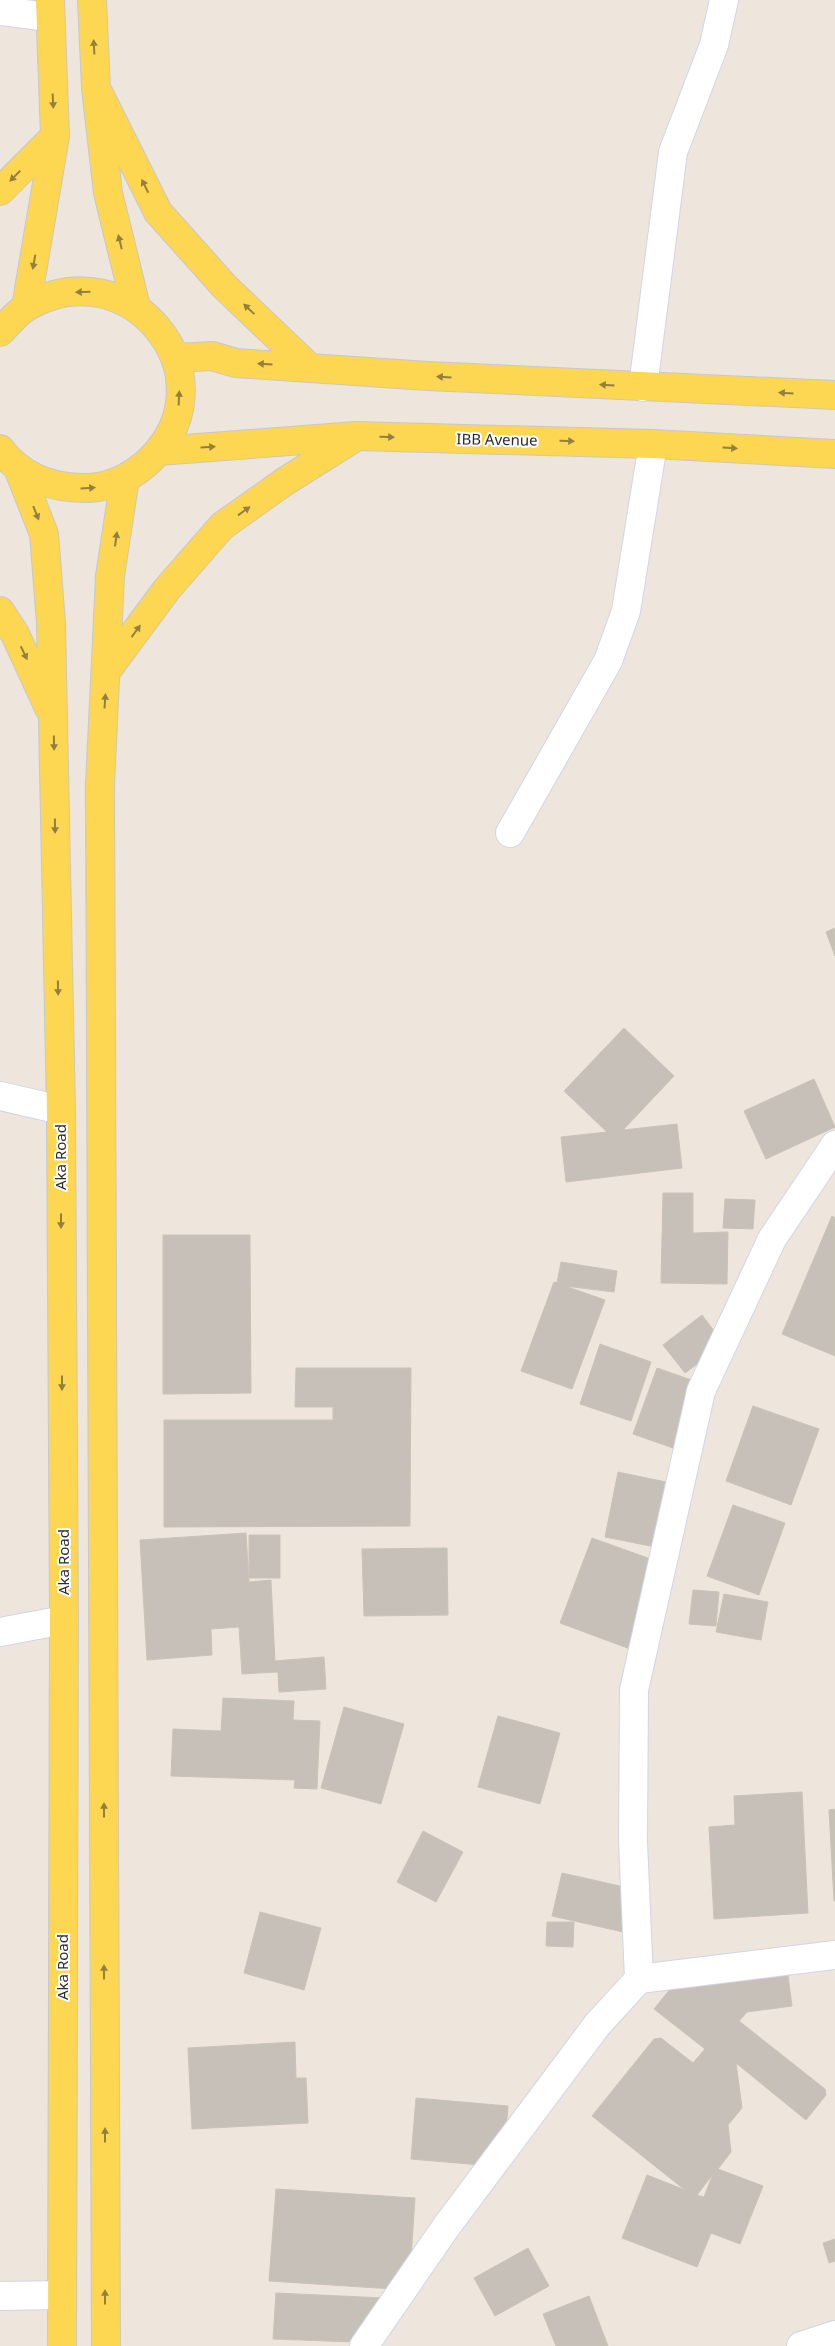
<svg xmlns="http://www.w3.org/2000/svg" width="835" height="2346" font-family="'Noto Sans',sans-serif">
<rect width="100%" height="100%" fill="#eee6dc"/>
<path fill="#c6c0b8" stroke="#cac3b5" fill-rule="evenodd" d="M835,928V956L826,932Z
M624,1028L674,1076L623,1130L677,1124L682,1168L566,1182L561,1137L607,1132L564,1091Z
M814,1079L835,1127L766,1159L744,1111Z
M663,1193H693V1233L728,1232L727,1284L661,1283Z
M725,1199L755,1200L753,1229L723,1228Z
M832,1216L835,1218V1356L782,1334Z
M163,1235H250L251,1393L163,1394Z
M561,1262L617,1271L614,1292L565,1286L605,1300L572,1389L521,1371L554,1282L557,1283Z
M702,1315L724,1344L685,1373L663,1345Z
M600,1344L651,1362L631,1421L580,1404Z
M296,1368H411L410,1526L164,1527V1420H333V1407H295Z
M657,1368L703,1384L679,1450L633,1434Z
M753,1406L819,1429L791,1505L726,1481Z
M618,1472L685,1486L671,1550L605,1537Z
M733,1505L785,1523L759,1595L707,1576Z
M246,1533L249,1582L271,1580L275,1661L324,1657L326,1689L279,1692L278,1672L242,1674L239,1627L211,1629L212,1655L147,1660L140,1540Z
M249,1535H280V1578H249Z
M592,1538L673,1567L641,1653L560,1623Z
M447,1548L448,1615L364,1616L362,1549Z
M693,1590L719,1592L716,1626L689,1624Z
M724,1594L768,1602L761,1640L716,1632Z
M223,1698L294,1701L293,1720L320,1721L317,1789L294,1788L295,1780L171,1776L173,1729L221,1731Z
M344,1707L404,1724L381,1804L321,1788Z
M498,1716L560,1733L540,1804L478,1787Z
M802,1792L808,1913L714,1919L709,1827L735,1825L734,1796Z
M835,1809V1901H834L829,1810Z
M423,1831L463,1852L436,1902L397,1882Z
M562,1873L642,1891L632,1934L552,1916Z
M260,1912L321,1928L304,1990L244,1973Z
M547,1922H574L573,1947L546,1946Z
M787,1968L792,2006L747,2012L739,2021L825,2089L826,2095L806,2120L736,2063L742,2108L728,2125L731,2152L718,2169L763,2186L740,2244L711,2233L697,2267L622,2238L647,2175L685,2190L592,2116L654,2039L661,2038L693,2063L705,2049L654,2009L675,1983ZM713,2174L704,2197L697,2195Z
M295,2042L296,2078H306L308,2123L192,2129L188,2048Z
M416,2098L508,2106L503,2167L411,2159Z
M276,2189L415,2198L409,2290L269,2281Z
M835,2239V2261L829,2263L823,2243Z
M528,2248L549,2286L495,2316L474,2278Z
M276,2293L384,2298L382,2343L273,2339Z
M589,2296L608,2346H556L543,2314Z"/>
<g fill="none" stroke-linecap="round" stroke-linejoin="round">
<defs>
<path id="minor" d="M0,11L49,17
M643,387L673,152L714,45L724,0
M510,833L608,661L626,611L653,444
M0,1096L61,1110
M0,1632L64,1620
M639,1979L633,1842L634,1690L701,1391L772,1239L835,1145
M0,2296L62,2295
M364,2346L446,2227L597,2025L639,1979L835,1955
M801,2346L835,2335"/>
<path id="primary" d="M92,0L96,88L108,193L136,307
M96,88L158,212L225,287L309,367
M0,191L55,136
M26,307L55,136L50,0
M0,332C8,324 17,312 28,306C128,248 233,374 152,458C136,474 113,487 89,488C54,489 22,478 0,449
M175,358L212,356L236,363L428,376L835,395
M159,451L356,436L653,444L835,454
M18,468L44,534L51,623L61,1110L64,1620L62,2346
M0,611L15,634L49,708
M107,670L167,589L222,526L284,482L354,438
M106,2346L100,785L110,576L125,478"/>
</defs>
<use href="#minor" stroke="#d1d5e5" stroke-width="30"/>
<use href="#primary" stroke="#c8c8c8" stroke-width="30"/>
<use href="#minor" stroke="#fff" stroke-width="28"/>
<use href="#primary" stroke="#fdd652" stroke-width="28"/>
</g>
<defs><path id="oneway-solid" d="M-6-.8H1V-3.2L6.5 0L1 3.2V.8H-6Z" transform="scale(1.25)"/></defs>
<g fill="#94803e">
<use href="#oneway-solid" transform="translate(94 47) rotate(-93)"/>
<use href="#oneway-solid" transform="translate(53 101) rotate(87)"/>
<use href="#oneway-solid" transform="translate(15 176) rotate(135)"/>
<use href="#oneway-solid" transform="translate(145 186) rotate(-116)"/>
<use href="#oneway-solid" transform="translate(120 242) rotate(-104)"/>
<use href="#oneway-solid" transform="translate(34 262) rotate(100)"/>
<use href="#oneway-solid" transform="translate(83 292) rotate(178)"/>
<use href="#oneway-solid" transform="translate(249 309) rotate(-137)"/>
<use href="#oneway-solid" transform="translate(265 364) rotate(-177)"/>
<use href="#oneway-solid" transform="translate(444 377) rotate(-177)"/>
<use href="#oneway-solid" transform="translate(607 385) rotate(-177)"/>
<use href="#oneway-solid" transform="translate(786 393) rotate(-177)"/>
<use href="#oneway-solid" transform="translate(179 398) rotate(-87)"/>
<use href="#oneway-solid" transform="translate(387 437) rotate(1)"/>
<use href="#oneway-solid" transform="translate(567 441) rotate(1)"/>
<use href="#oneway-solid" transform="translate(208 447) rotate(-4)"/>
<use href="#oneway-solid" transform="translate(730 448) rotate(3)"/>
<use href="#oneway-solid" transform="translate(88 488) rotate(-3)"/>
<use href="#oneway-solid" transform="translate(244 511) rotate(-36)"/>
<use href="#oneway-solid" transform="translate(36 513) rotate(68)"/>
<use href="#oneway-solid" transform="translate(116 539) rotate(-82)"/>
<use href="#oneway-solid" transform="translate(136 631) rotate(-54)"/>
<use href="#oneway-solid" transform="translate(24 653) rotate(65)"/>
<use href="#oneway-solid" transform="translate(105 701) rotate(-86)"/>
<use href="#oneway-solid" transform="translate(54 743) rotate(89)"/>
<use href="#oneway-solid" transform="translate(55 826) rotate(89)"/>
<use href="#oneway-solid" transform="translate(58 988) rotate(89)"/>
<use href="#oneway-solid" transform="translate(61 1221) rotate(90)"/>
<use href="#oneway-solid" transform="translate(62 1383) rotate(90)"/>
<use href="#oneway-solid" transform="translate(104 1810) rotate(-90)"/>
<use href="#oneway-solid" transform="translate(104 1972) rotate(-90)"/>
<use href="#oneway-solid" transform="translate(105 2135) rotate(-90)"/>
<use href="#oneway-solid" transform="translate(105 2297) rotate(-90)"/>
</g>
<g text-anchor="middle" stroke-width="4" stroke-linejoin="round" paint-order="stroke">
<g font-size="15" fill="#2b2b2b" stroke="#fff">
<text transform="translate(497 440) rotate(1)" y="5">IBB Avenue</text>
<text transform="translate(61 1157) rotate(-90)" y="5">Aka Road</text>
<text transform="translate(64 1562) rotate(-90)" y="5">Aka Road</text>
<text transform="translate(63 1967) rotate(-90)" y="5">Aka Road</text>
</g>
</g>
</svg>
